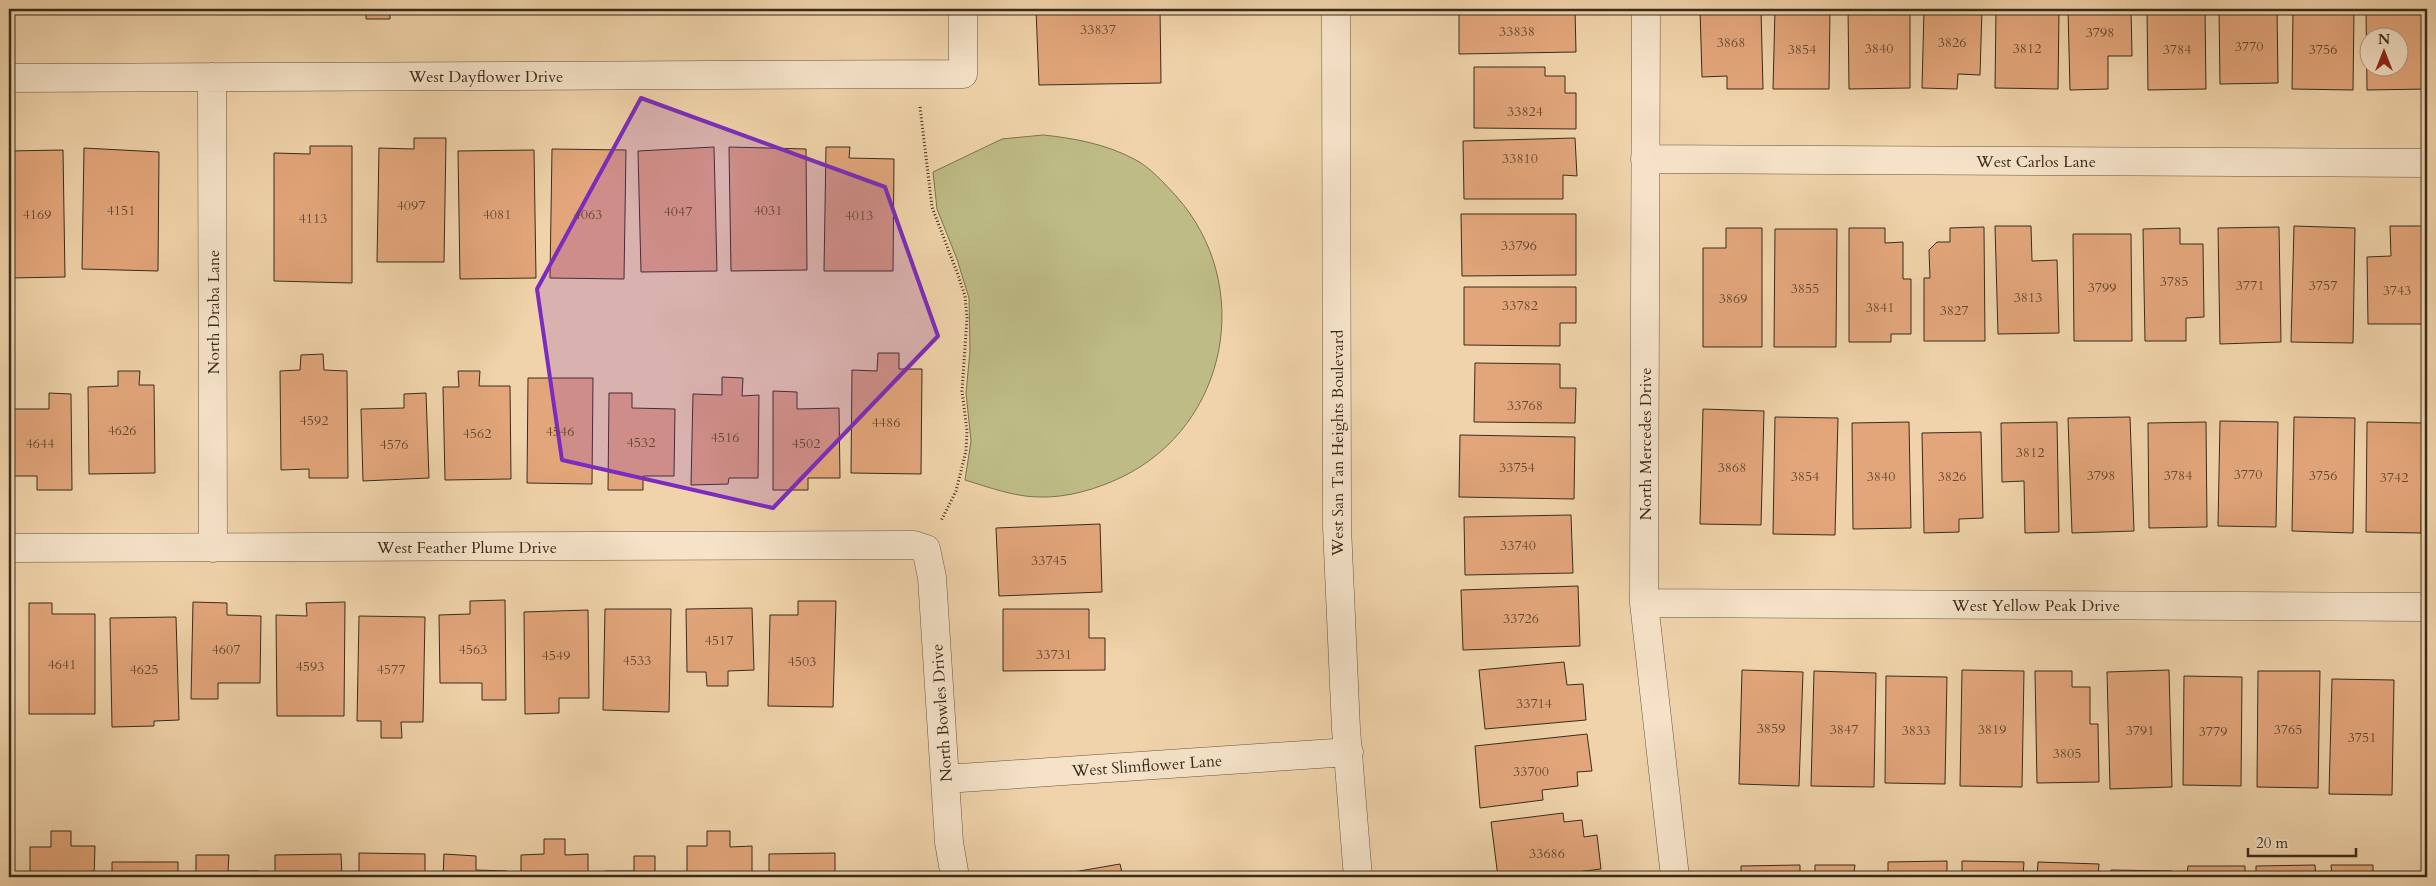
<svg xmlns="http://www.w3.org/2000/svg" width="2436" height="886" font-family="Cardo,serif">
<rect width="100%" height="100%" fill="#f0d3aa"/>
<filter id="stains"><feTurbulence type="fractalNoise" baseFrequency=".004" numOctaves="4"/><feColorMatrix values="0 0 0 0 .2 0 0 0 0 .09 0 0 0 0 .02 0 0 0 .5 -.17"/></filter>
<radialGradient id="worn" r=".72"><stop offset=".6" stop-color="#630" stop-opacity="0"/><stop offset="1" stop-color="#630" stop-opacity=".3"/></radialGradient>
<path fill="#bebb85" stroke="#7b7452" d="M1043,135C1073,138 1106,144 1134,159C1150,167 1164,183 1176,196C1255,284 1229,425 1122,477C1097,489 1067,498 1039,497C1015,497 988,487 965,480L971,441L966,393L970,351L969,298L957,259L937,209L933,172L1002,139Z"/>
<path fill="#e3a67b" stroke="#382c1e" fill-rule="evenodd" d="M193,9H259V11L193,12Z
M366,9H390V19H366Z
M1036,9H1160L1161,83L1039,85Z
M1459,9H1575L1576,52L1459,54Z
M1700,9H1761L1763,89H1727V76L1702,77Z
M1775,9H1830L1829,89H1773Z
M1848,9H1910V88L1849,89Z
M1924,9H1982L1980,75L1958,74L1957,89L1922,88Z
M1996,9H2059L2058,89L1995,88Z
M2068,9H2131L2132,56H2108V89L2070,90Z
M2147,9H2205L2206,89L2148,90Z
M2219,9H2277L2278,83L2220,84Z
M2293,9H2354L2353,90L2292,89Z
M2366,9H2427V89L2367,90ZM2368,38H2398V68H2368Z
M1474,67H1545V76H1565V93H1576V129L1474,128Z
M414,138H446L444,262H377L379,148L414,149Z
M1575,138L1577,176L1563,175V199H1464L1463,141Z
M310,146H352V283L274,281V153L310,154Z
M714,147L717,271L641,272L638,151Z
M729,147L806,149L807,270L731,271Z
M826,147H850L849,158L894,159L893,271H824Z
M84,148L159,152L158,271L82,269Z
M552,149L626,150L624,279L550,278Z
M63,150L65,277L9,278V151Z
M534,150L536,278L460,279L458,151Z
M1461,214H1576V275L1462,276Z
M1995,226H2031L2032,261L2057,260L2059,333L1998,334Z
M2294,226L2355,228L2353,343L2291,342Z
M2390,226H2427V324H2368L2367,257L2391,256Z
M1984,227L1985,341H1924V278H1930L1929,250L1937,242H1950V228Z
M2279,227L2281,342L2220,344L2218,228Z
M1726,228H1762V347H1703V248H1726Z
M1849,228H1885V243L1903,242V279H1911V334H1891V342H1849Z
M2180,228V244H2203L2204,317L2186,318V341H2145L2143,229Z
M1775,229H1837L1836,347H1774Z
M2073,234H2131L2132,341H2074Z
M1464,287H1576V323H1560V346L1464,345Z
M878,353H899V369H922L921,474L851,473L852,370L877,371Z
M323,354L324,370L347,371L348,478H309V469L281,470L280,371L300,370L301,355Z
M1475,363L1560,364V388H1576L1575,423L1474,422Z
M118,371H140L139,385H154L155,473L89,474L88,387L118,386Z
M458,371H480L479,386H510L511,479L445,480L443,387H459Z
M722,377L743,378L742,396L759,395L758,478H729L728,484L691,485L693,394L722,395Z
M528,378H593L592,484L527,483Z
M773,391L797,392V409L839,408L840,478H808V490H773Z
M49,393L71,394L72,490H37V476H9V409H49Z
M426,393L429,478L363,481L361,409L404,408V394Z
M609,393H632V408L675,409L674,476H643V490H608Z
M1703,409L1764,411L1761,525L1700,524Z
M1775,417L1838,418L1835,535L1773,534Z
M2130,417L2134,531L2072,533L2068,418Z
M2294,417L2355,418L2353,533L2292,531Z
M2220,421L2278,422L2276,527L2218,526Z
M1909,422L1911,528L1853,529L1852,423Z
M2057,422L2059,532L2025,533L2024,481L2002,482L2001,423Z
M2206,422L2207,527L2149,528L2148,423Z
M2367,422L2422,423L2421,533L2366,532Z
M1981,432L1983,518L1959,519V532L1924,533L1922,433Z
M1460,435L1575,437L1574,499L1459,497Z
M1571,515L1573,573L1465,575L1464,517Z
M1100,524L1102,592L999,596L996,528Z
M1578,586L1580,646L1463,650L1461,590Z
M505,600L506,700H482V683H440L439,615L470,614V601Z
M9,601H13V698H9Z
M798,601H836L833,707L768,706L770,615H798Z
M193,602L227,603V615L261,616L260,683H218V699H191Z
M345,602L344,716H277L276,615L307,616L306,603Z
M29,603H52V614H95V714H29Z
M752,608L754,670L728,671V686H707L706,672H687L686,609Z
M605,609H671L669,712L603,710Z
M1003,609H1089V638H1105V670L1003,671Z
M588,610L589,698H559V713L525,714L524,612Z
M359,616L425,617L423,722H401L402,738H381V721H357Z
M176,617L179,720L154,721V726L112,727L110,618Z
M1564,662L1567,685L1583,684L1586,720L1485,729L1479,670Z
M1742,670L1803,672L1799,786L1739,784Z
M1962,670L2024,671L2022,787L1960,786Z
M2169,670L2172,787L2110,789L2107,672Z
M1814,671L1876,673L1874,787L1811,786Z
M2035,671H2072V687H2090V724H2098L2099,782L2037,783Z
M2258,671H2320L2318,788L2257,787Z
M1886,676L1947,677L1945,784L1885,783Z
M2184,676L2242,677L2241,786L2183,785Z
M2332,679L2394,680L2392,795L2329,794Z
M1587,734L1592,771L1577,772L1578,786L1542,790L1543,800L1480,808L1475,746Z
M1563,813L1564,822L1582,820L1584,837L1597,835L1601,869L1534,877H1498L1491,822Z
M51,831H71V846H95L94,877H30V847H51Z
M707,831H730V847L752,846V877H687V846H707Z
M544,839H565V855L588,854V877H521V855L544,854Z
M359,853L425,854V877H359Z
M835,853V877H769V854Z
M341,854L342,877H275V855Z
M444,854L476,856V870L507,871V877H443Z
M196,855H229L228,871H259V877H196Z
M634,856H655V872L672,873V877H605V871H634Z
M1947,861V877H1888V862Z
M1962,861L2024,862L2023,877H1962Z
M112,862H178V877H112Z
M2038,862L2099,864L2098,877H2037Z
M1120,864L1123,877H1045Z
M1800,865V877H1741V866Z
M1815,865H1855L1854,872H1875V877H1815Z
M2315,865L2316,877H2256V866Z
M2331,865H2373V872H2394V877H2332Z
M2188,866H2245V877H2187Z
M2111,870L2172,871L2171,877H2111Z"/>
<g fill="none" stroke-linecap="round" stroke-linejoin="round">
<defs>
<path id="minor" d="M1336,9L1337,527L1346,729L1358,877
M1646,9L1644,603L1675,877
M212,77L213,548
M9,78L963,74V9
M1645,159L2427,163
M9,548L914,545L926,549L932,577L949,842L955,877
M1644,603L2427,607
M945,779L1349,752"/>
</defs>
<use href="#minor" stroke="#665641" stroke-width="29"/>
<path stroke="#382c1e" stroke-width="3" stroke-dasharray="1 2.5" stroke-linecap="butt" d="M920,107L932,207L958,275L965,296L967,318L962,391L967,431L966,451L956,491L941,521"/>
<use href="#minor" stroke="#f5e2c8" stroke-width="28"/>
</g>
<path fill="#7b2cbf" fill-opacity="0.2" stroke="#7b2cbf" stroke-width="4" stroke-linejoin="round" d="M641,98L885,187L938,336L773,508L562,460L537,289Z"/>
<g text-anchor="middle" stroke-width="4" stroke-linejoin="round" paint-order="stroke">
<g font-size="14" fill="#634a35">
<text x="1098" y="34">33837</text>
<text x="1517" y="36">33838</text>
<text x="2100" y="37">3798</text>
<text x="1731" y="47">3868</text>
<text x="1952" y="47">3826</text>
<text x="2249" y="51">3770</text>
<text x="1879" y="53">3840</text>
<text x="2027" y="53">3812</text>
<text x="1802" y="54">3854</text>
<text x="2177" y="54">3784</text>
<text x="2323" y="54">3756</text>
<text x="1525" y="116">33824</text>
<text x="1520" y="163">33810</text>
<text x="411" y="210">4097</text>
<text x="121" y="215">4151</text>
<text x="768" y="215">4031</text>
<text x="678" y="216">4047</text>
<text x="37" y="219">4169</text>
<text x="497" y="219">4081</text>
<text x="588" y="219">4063</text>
<text x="859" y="220">4013</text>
<text x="313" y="223">4113</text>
<text x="1519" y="250">33796</text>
<text x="2174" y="286">3785</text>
<text x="2250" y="290">3771</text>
<text x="2323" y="290">3757</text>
<text x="2102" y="292">3799</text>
<text x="1805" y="293">3855</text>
<text x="2397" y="295">3743</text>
<text x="2028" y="302">3813</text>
<text x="1733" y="303">3869</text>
<text x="1520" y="310">33782</text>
<text x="1880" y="312">3841</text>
<text x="1954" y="315">3827</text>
<text x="1525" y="410">33768</text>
<text x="314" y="425">4592</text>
<text x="886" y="427">4486</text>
<text x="122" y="435">4626</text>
<text x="560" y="436">4546</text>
<text x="477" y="438">4562</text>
<text x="725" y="442">4516</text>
<text x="641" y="447">4532</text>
<text x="40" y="448">4644</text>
<text x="806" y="448">4502</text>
<text x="394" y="449">4576</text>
<text x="2030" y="457">3812</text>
<text x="1517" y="472">33754</text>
<text x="1732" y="472">3868</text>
<text x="2248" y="479">3770</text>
<text x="2101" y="480">3798</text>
<text x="2178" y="480">3784</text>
<text x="2323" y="480">3756</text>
<text x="1805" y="481">3854</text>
<text x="1881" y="481">3840</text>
<text x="1952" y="481">3826</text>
<text x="2394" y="482">3742</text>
<text x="1518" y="550">33740</text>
<text x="1049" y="565">33745</text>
<text x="1521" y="623">33726</text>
<text x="719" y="645">4517</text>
<text x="226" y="654">4607</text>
<text x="473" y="654">4563</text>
<text x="1054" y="659">33731</text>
<text x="556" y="660">4549</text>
<text x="637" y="665">4533</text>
<text x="802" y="666">4503</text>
<text x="62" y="669">4641</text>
<text x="310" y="671">4593</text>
<text x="144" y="674">4625</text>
<text x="391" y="674">4577</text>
<text x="1534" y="708">33714</text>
<text x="1771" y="733">3859</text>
<text x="1844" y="734">3847</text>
<text x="1992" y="734">3819</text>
<text x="2288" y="734">3765</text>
<text x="1916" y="735">3833</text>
<text x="2140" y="735">3791</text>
<text x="2213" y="736">3779</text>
<text x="2362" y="742">3751</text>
<text x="2067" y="758">3805</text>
<text x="1531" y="776">33700</text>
<text x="1547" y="858">33686</text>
</g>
<g font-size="16" fill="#382c1e" stroke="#f5e2c8">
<text x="486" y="82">West Dayflower Drive</text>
<text x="2036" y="167">West Carlos Lane</text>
<text transform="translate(213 312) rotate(-90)" y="6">North Draba Lane</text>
<text transform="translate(1337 443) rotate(-90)" y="6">West San Tan Heights Boulevard</text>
<text transform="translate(1645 444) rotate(-90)" y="6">North Mercedes Drive</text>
<text x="467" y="553">West Feather Plume Drive</text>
<text x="2036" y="611">West Yellow Peak Drive</text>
<text transform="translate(941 713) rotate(-94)" y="6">North Bowles Drive</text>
<text transform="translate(1147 765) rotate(-4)" y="6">West Slimflower Lane</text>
</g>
</g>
<rect width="2436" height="886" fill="none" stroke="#f0d3aa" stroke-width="30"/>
<rect x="10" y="10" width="2416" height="866" fill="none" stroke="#382c1e" stroke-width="2.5"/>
<rect x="15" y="15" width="2406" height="856" fill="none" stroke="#382c1e"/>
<g transform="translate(2384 52)"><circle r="24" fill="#f5e2c8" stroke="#a99984"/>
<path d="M0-4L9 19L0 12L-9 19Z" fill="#8f2418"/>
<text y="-8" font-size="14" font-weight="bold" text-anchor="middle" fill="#382c1e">N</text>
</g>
<path d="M2248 848v8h108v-8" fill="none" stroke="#382c1e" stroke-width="2.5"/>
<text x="2256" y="848" font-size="15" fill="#382c1e" stroke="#f5e2c8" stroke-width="4" paint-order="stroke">20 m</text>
<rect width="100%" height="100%" filter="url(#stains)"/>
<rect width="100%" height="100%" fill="url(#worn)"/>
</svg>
